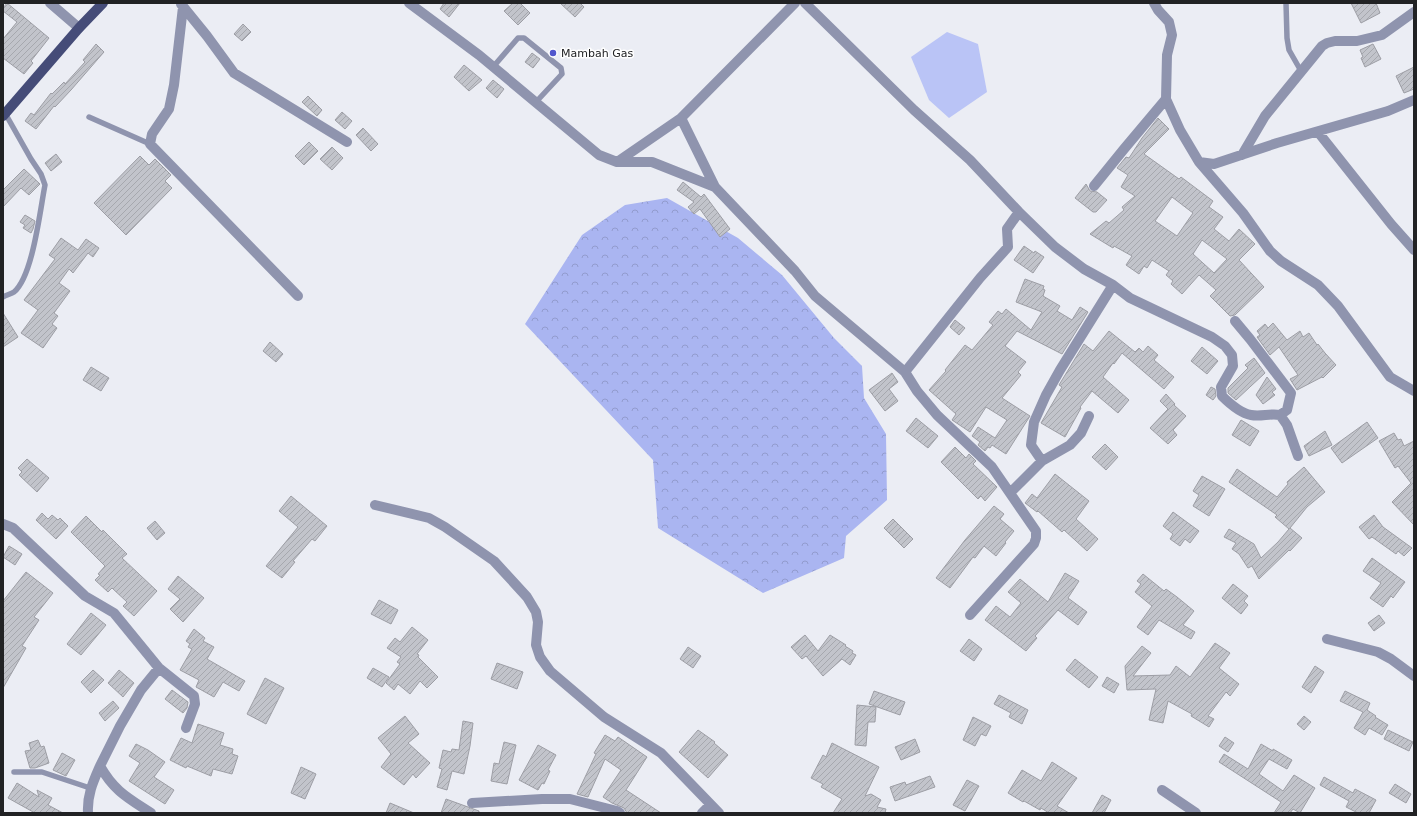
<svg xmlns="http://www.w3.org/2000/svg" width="1417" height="816" font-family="'DejaVu Sans',sans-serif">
<defs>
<pattern id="forest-crowns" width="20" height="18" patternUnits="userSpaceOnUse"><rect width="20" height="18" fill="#aab5f1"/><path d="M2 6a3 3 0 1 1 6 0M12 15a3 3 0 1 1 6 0" fill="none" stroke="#929bce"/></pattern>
<pattern id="building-hatch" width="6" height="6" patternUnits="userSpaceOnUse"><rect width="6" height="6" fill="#c2c4cb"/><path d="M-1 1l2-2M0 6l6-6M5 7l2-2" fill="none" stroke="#a6a8ae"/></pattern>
</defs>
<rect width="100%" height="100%" fill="#ebedf4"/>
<path fill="#bac4f6" d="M947,32L978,44L987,92L949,118L929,100L911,57Z"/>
<path fill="url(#forest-crowns)" d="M667,198L738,238L782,275L834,338L862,366L864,398L886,434L887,500L846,536L844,558L763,593L658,528L653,460L525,324L582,235L625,205Z"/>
<path fill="url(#building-hatch)" stroke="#9d9ea5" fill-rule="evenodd" d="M7,3L49,38L31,61L33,63L24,74L3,58V39L17,22L3,11V8Z
M444,3H460L449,17L440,9Z
M513,3H520L530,13L518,25L504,11Z
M560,3H580L584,7L575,17Z
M1351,3H1376L1380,13L1361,23Z
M243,24L251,32L242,41L234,34Z
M96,44L104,52L71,90L55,107L54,106L36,129L25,121L31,113L34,115L51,93L52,94L64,82L65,84L85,62L83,60Z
M1373,44L1381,59L1365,67L1361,58L1363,57L1360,50Z
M532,53L540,59L533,68L525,62Z
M464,65L482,80L469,91L454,77Z
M1414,67V89L1404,93L1396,76Z
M493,80L504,89L497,98L486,88Z
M308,96L322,110L317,116L302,102Z
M342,112L352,121L345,129L335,120Z
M1158,118L1169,129L1144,154L1179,179L1181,177L1213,201L1209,207L1223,217L1214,229L1229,241L1239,229L1255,244L1239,260L1264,287L1235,315L1230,316L1210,296L1216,290L1199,275L1182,294L1171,284L1173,281L1166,275L1169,271L1152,260L1147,268L1144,266L1139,274L1126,265L1132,256L1114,246L1113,248L1090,234L1106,221L1109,223L1124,210L1122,207L1135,196L1121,187L1128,175L1117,168L1126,157L1129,158L1142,138ZM1172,197L1193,213L1177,236L1155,221ZM1202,240L1227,259L1214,273L1193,254Z
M363,128L378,144L371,151L356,135Z
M309,142L318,151L304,165L295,156Z
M332,147L343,158L332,170L320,159Z
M56,154L62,162L51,171L45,163Z
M140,156L149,165L155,159L171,175L165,181L172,188L126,235L94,203Z
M24,169L40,184L29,195L21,188L3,207V190Z
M683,182L701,197L704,194L730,229L720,237L700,209L694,214L688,207L694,202L677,190Z
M1086,184L1090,191L1097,192L1107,200L1096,212H1093L1075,198Z
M25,215L35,221L33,229L31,233L23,228L25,225L20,222Z
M61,238L78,250L86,239L99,248L93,257L88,253L73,273L69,269L59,283L70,291L54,313L58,316L52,324L57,328L43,348L21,333L38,310L24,300L55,259L49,255Z
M1024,246L1034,253L1035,251L1044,257L1033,273L1014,260Z
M1025,279L1044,286L1043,289L1045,290L1043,296L1060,306L1057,311L1072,320L1080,307L1088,312L1062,354L1017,331L1005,346L1026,362L1018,372L1021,375L1002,398L1030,416L1006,454L992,445L990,448L988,447L985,451L978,445L980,442L972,436L978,427L995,438L1007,420L986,407L970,432L952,420L956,414L929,390L946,371L945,370L965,345L972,350L993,325L989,322L998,311L1002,314L1006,309L1031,330L1042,312L1016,302Z
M3,313L18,337L3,347Z
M955,320L965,328L959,335L950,327Z
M1273,323L1287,340L1300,331L1303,337L1309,333L1317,345L1318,344L1325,353L1336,365L1323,378L1322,377L1297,390L1290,379L1298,375L1279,347L1270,355L1257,337L1260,335L1257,331L1265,324L1268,328Z
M1109,331L1135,352L1139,348L1143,352L1148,346L1158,355L1154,360L1174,377L1164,389L1122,353L1114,364L1113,363L1103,377L1129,400L1118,413L1092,391L1080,407L1081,408L1065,437L1041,423L1062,387L1059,385L1084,344L1093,351Z
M270,342L283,354L276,362L263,351Z
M1202,347L1218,361L1207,374L1191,361Z
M1254,358L1265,373L1236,400L1228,393V388L1248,368L1245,365Z
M91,367L109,378L101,391L83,380Z
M892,373L898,382L889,389L898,401L885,411L869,390Z
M1267,377L1276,389L1272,392L1275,395L1263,404L1256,395Z
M1211,387L1215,389L1216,396L1213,400L1206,395Z
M1166,394L1175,404L1174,405L1186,416L1173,430L1177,435L1168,444L1150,428L1168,409L1160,401Z
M916,418L938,436L928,448L906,431Z
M1241,420L1259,431L1250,446L1232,435Z
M1367,422L1378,438L1342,463L1331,448Z
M1325,431L1332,445L1309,456L1304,446Z
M1394,433L1398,440L1401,439L1404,446L1414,441V525L1392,502L1411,483L1398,466L1395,468L1379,441Z
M1105,444L1118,457L1106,470L1092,457Z
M955,447L966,458L969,454L976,461L973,464L997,487L985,501L981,496L978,499L941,462Z
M27,459L49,478L37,492L19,475L22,472L18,468Z
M1304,467L1325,492L1307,507L1290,528L1302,538L1290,551L1289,550L1259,579L1252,566L1248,568L1239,554L1232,549L1236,543L1224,537L1229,529L1254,544L1261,558L1278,542L1289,529L1275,517L1277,515L1229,482L1237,469L1277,497L1288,484L1287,482Z
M1055,474L1089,501L1076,519L1098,539L1087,551L1064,530L1062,532L1038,511L1037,512L1025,503L1032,494L1037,498Z
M1202,476L1225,489L1209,516L1193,506L1199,495L1193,491Z
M291,496L327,526L315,541L312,539L293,561L295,562L282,578L266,566L298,527L279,511Z
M994,506L1004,514L1000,519L1014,531L1005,542L1006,543L996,556L984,546L975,558L973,557L950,588L936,578L965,540Z
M1173,512L1199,531L1190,543L1185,539L1180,546L1170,539L1173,534L1163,526Z
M42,513L48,519L52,515L58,520L60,518L68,526L56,539L36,520Z
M1374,515L1383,527L1412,548L1404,556L1398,551L1396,554L1372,537L1369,539L1359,527Z
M86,516L102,532L103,530L127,554L122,558L157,591L134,616L123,606L127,602L112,588L108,592L95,580L100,575L98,574L105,566L71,532Z
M893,519L913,539L904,548L884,528Z
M155,521L165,533L157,540L147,528Z
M9,546L22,554L15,565L3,557Z
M1372,558L1405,582L1393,598L1391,596L1383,607L1370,598L1381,583L1363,571Z
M26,572L53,593L34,617L39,620L22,646L26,648L3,688V601Z
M1065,573L1079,581L1068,598L1087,612L1078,625L1058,610L1035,636L1037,638L1026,651L985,620L996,606L1010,617L1021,603L1008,592L1020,579L1048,602Z
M1143,574L1164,591L1166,589L1177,597L1194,611L1183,625L1195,632L1191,639L1159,620L1148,635L1137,627L1152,606L1135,592L1141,584L1137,581Z
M178,576L204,598L183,622L170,609L180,599L168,589Z
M1233,584L1248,596L1244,601L1248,605L1241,614L1222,598Z
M379,600L398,610L391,624L371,614Z
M91,613L106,625L81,655L67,644Z
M1379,615L1385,623L1374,631L1368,623Z
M412,627L428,640L417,654L419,655L418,657L438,677L427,688L420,681L410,694L398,684L394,690L386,683L400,664L397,662L401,657L387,648L395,638L400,642Z
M194,629L205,638L203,641L214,647L207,659L245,681L239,691L223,682L214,697L196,687L199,680L180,670L192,649L188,647L190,644L186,641Z
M805,635L818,651L830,635L846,645L845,646L853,651L852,653L856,655L850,665L842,659L823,676L806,656L802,659L791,647Z
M969,639L982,649L974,661L960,651Z
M1215,643L1230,653L1219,668L1239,684L1230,696L1226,692L1208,716L1214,719L1209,727L1191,716L1192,714L1168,701L1163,723L1149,720L1156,689L1127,690L1125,666L1142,646L1151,653L1133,676L1170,675L1176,666L1190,677Z
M688,647L701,656L693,668L680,659Z
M1075,659L1098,677L1089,688L1066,670Z
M497,663L523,672L517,689L491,679Z
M1315,666L1324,672L1311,693L1302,687Z
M373,668L389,677L382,687L367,678Z
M93,670L104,680L91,693L81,682Z
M119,670L134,683L123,697L108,683Z
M1107,677L1119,684L1114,693L1102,686Z
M265,678L284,688L266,724L247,714Z
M172,690L188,702L187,708L183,713L165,699Z
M874,691L905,702L900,715L869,704Z
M1345,691L1370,703L1367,710L1376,716L1375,717L1388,725L1382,735L1369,728L1365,735L1354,728L1363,712L1340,701Z
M999,695L1028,710L1022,724L1009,717L1011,713L994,704Z
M113,701L119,708L105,721L99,713Z
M857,705L876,707L875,722H868L866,746L855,745Z
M405,716L419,734L408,743L430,763L416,778L413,774L404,785L381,767L391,754L378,738Z
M1304,716L1311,722L1304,730L1297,724Z
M973,717L991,726L986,736L981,734L975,746L963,740Z
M463,721L473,723L470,746L464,774L452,771L447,790L437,787L442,769L439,768L443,750L451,752L452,749L459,750Z
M198,724L224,733L220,745L233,749L232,754L238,756L232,774L213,769L211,776L187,766L186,768L170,760L181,738L192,743Z
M698,730L715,742L714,743L728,755L708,778L679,752Z
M1388,730L1413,742L1409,751L1384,739Z
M605,735L615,741L618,737L647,757L626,790L661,813H627L624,808L612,803L603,797L621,770L605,759L588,797L577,794L596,754L594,753Z
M1225,737L1234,743L1228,752L1219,746Z
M915,739L920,752L901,760L895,747Z
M38,740L41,747L44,746L49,763L35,768H30L25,751L31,750L29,743Z
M504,742L516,745L507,784L491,781L494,763L499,764Z
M832,743L879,767L865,796L871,794L881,800L877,807L886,809L885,813H833L842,799L821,787L823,784L811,778L823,755L826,757Z
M136,744L148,750L165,762L154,777L174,790L165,804L129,781L140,763L129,756Z
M1261,744L1273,751V749L1292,760L1287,769L1269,759L1259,774L1283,791L1294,775L1315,788L1300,813L1293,809L1290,813H1274L1281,802L1219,762L1224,754L1248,769Z
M538,745L556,755L548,770L550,771L544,784L542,783L538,790L519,780Z
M62,753L75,760L66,776L53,770Z
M1052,762L1077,778L1057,806L1069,813H1049L1041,808L1040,810L1024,801L1023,802L1008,793L1022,770L1041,781Z
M301,767L316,774L305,799L291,793Z
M930,776L935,787L895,801L890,787L905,782L906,785Z
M1324,777L1353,793L1355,789L1376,800L1369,813H1358L1346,807L1349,801L1320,785Z
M967,780L979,786L965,811L953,805Z
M17,783L39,797L37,790L52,798L48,805L63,813H35L8,798Z
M1395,784L1411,794L1406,803L1389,793Z
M1102,795L1111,800L1104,813H1092Z
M446,799L479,811V813H441Z
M390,803L414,813H386Z"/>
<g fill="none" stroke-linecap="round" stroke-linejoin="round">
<path stroke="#8f94ae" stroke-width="5.5" d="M1286,3L1287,38L1289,50L1301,71
M493,67L518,38H524L561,68L562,74L536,102
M89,117L150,144
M3,297C6,295 11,294 14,292C33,276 40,210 45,185L41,174L31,159L5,113
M14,772H42L90,788"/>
<path stroke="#8f94ae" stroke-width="10" d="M50,3L79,28
M409,3L479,55L599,155L617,162H652L715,187L795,271L815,296L905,372L917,391L937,415L992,467L1036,531V538L1034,544L970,615
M805,3L914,110L970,160L1019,212L1055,247L1084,269L1113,285L1130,298L1212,337L1225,346L1232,355L1233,366L1221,387L1222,396C1230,404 1240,413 1251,415C1261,417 1270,413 1280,415L1287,425L1298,456
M1154,3L1158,10L1169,22L1172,35L1167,55L1166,99L1180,130L1199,162L1243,213L1270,251L1281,261L1318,285L1338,306L1390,377L1414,391
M181,4L207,36L234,73L347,142
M183,7L174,85L169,109L152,134L150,144L298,296
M681,118L715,187
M1318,132L1391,224L1414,250
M1242,155L1265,116L1322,46L1327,43L1335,41H1357L1382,35L1414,12
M617,162L681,118L795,3
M1199,162L1214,164L1277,143L1388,111L1414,100
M1094,186L1124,149L1166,99
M1235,321L1250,339L1291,393L1287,410L1280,415
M905,372L980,278L1008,247L1007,229L1019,212
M1042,461L1031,445L1034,422L1046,395L1060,370L1113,285
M1010,493L1042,461L1070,445L1081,433L1089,416
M375,505L429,518L445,527L494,561L527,597L536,612L538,622L536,645L540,657L550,671L604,717L661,753L719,813
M3,524L13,528L85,596L114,613L159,668L194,696L195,704L186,728
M1327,639L1378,652L1391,659L1414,676
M1162,790L1196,813
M472,803L542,799H570L617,811L620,813
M88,813C87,795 93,782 100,766
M151,813C128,798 114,791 100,766L120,726L141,690L159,668
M702,813L710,805"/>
<path stroke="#454c78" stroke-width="10" d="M3,116L79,28L103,3"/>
</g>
<circle fill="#5156cd" stroke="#fff" stroke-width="1.5" cx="553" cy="53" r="4"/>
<g text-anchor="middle" stroke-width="3" stroke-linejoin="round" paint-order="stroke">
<g font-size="11" fill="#212224" stroke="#fff" text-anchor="start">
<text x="561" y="57">Mambah Gas</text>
</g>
</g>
<rect width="1417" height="816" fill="none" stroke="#212224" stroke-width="8"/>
</svg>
